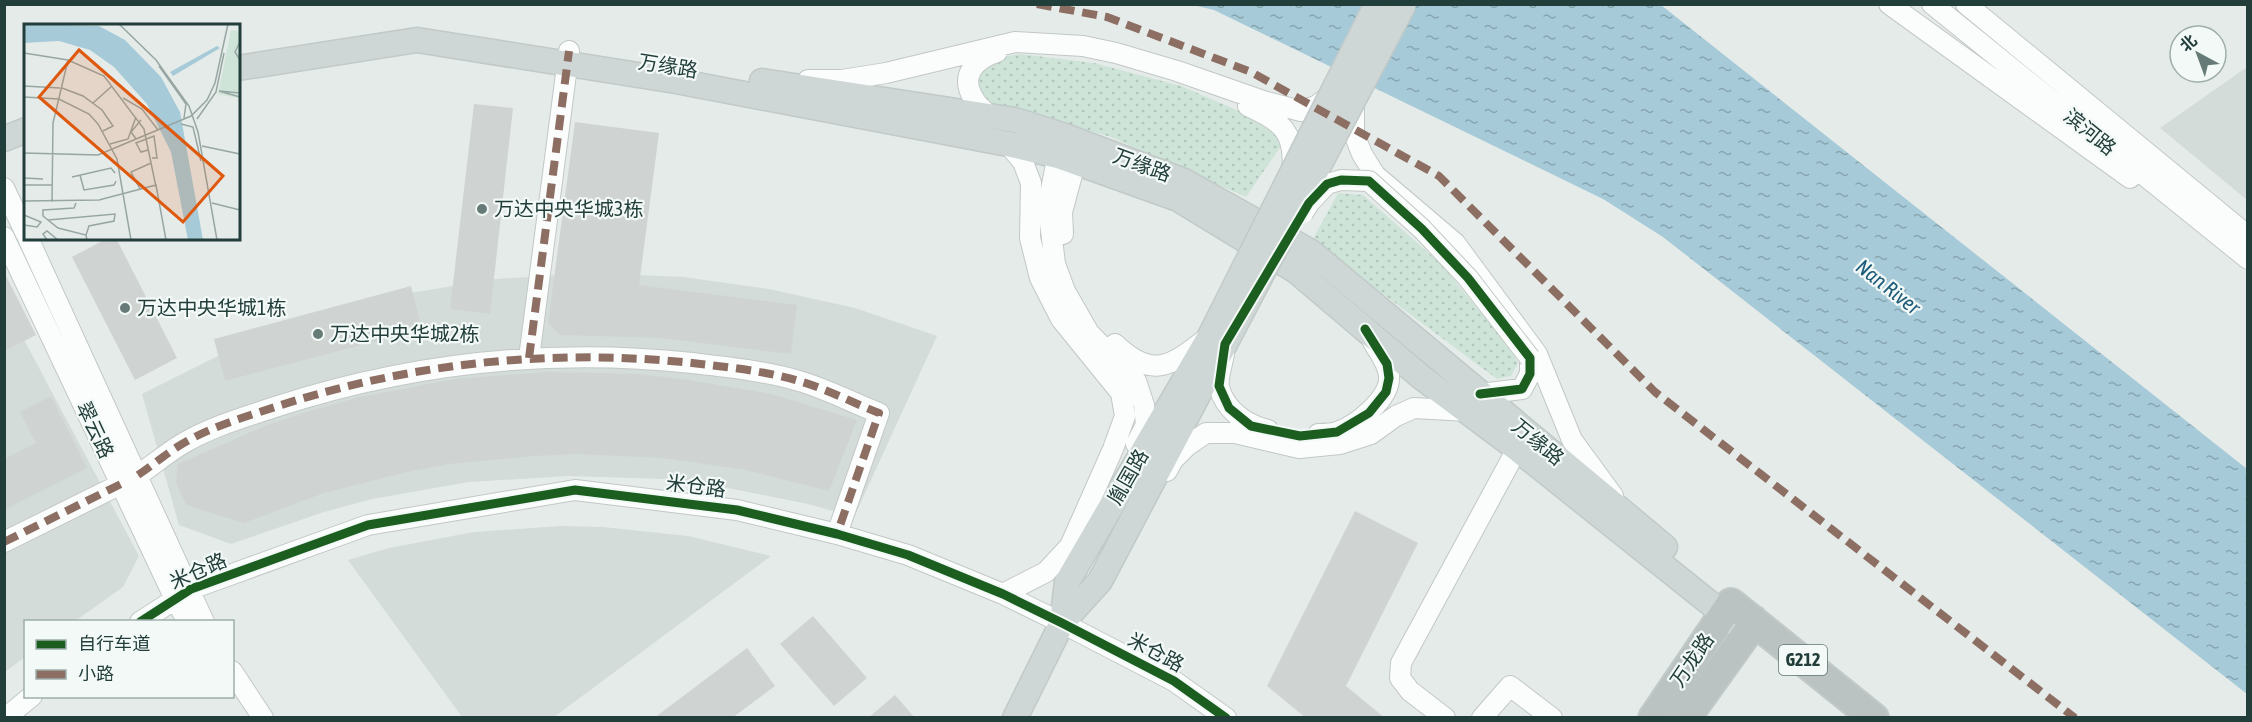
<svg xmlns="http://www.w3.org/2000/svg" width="2252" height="722" font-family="'Asap Condensed','Noto Sans SC',sans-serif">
<defs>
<pattern id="grass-dots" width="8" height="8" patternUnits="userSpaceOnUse" patternTransform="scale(1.5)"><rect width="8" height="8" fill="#cee4d8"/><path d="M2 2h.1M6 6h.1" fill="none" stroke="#b1c5ba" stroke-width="1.8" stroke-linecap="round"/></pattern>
<pattern id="water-ripples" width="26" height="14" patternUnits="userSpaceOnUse" patternTransform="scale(1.5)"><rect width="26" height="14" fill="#a6cad8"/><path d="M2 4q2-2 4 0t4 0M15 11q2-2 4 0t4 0" fill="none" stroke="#87a5b0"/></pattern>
</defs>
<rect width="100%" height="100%" fill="#e5ebe9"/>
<path fill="#d3dcd9" d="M2247,67V200L2160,128Z
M590,273L683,277L769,289L855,308L937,336L854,517L808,504L713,485L664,479L568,476L469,482L372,499L324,512L231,544L179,525L142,394L226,352L404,294L496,279Z
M4,302L139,556L123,587L75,621L26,622L25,657L5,672Z
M560,526L603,527L688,536L771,556L554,717H462L348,560L389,548L474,532Z"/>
<path fill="url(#grass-dots)" d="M1020,54L1094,63L1181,86L1255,118L1274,130L1283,143L1246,197L1111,137L992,103L978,92L977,75L988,59Z
M1338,193L1363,195L1440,263L1510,348L1518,363L1511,376L1497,379L1312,241Z"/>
<path fill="url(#water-ripples)" d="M1193,5H1661L2247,469V694L1663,237L1603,199L1214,10Z"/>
<path fill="#cfd4d3" d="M474,104L513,108L490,314L450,309Z
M575,122L659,133L639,285L797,305L791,354L662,338L560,335L548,323Z
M108,238H116L177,358L135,380L72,257Z
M4,272L36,335L4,351Z
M411,286L422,329L225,381L214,339Z
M548,372L638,374L682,379L771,394L857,420L829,491L746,470L662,458L577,454L534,456L449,464L407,472L324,493L244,523L186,505L176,482L178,464L267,425L313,410L360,397L455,379Z
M51,396L87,468L4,510V459L36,443L20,412Z
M1355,511L1418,543L1346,686L1385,718H1306L1267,686Z
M813,616L867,678L834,706L780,644Z
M747,648L775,686L732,718H654Z
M895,695L915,718H868Z"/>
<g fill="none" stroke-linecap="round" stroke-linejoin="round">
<defs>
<path id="minor" d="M1889,4L2130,178
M1932,4L2248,259
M1966,4L2248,236
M808,80H842L886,73L1015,42L1083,46L1116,53L1177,71L1263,101L1301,111L1316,106L1333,94
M1354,99V134L1362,154L1375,175L1455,243L1537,354L1572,440L1613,496
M1248,106C1282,121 1296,133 1292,171
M991,117C985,111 977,106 974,99C959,76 975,59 997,52
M1060,144L1048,205L1055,264L1065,291L1089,333L1136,381L1144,405L1146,425L1136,444
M4,188L26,234
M1063,234L1062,212L1079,149
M4,237L175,599L188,622
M28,238L204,622
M1115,344C1152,380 1171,366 1206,339
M1224,353C1223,363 1217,378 1219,387C1225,410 1246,425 1268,430
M529,358L569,51
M1480,394L1522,389L1530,374V358
M1318,434C1323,434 1331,434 1337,432C1356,426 1391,398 1389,376C1388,363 1379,353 1373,342
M1167,471L1173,460L1187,446L1206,433H1235L1299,448L1340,444L1371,434L1396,416L1414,408L1467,411
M138,475C153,465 167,453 182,444C210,427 245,417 275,407C410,363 551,348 692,363C727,367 765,371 799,381C827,389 853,403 879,413L837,534
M4,542L121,484
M1003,594L1046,572L1070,546L1113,449L1125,416L1121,393L1061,319L1040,278L1030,238L1031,183L1023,162L1008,144
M140,622L191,589L368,525L575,490L737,510L837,534L908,555L1003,594L1062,623L1174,681L1226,718
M232,671L263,718
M5,718L32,696
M1445,718L1410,691L1400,678L1401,663L1517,449
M1482,718L1510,686L1552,718"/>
<path id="major" d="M238,68L417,40L676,81L1008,144L1058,156L1178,199L1296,271L1421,377L1517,449L1736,624
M762,81L1015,120L1062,135L1184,181L1311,252L1665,547
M4,139L26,130
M1062,623L1067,582L1210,336
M1015,718L1062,623L1100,581L1225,344"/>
<path id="highway" d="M1653,718L1731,603L1874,718
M1686,718L1747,633L1753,620"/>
</defs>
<use href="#minor" stroke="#c2c8c6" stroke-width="22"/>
<use href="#major" stroke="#c1cac8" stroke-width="27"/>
<use href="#highway" stroke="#c1cac8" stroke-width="32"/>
<use href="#minor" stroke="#fbfcfc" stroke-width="20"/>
<use href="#major" stroke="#ced7d5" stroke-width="24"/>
<use href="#highway" stroke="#bac2c2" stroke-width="28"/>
<defs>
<path id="minor-bridge" d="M1303,213L1309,203L1327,184L1341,180L1369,181L1422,229L1468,278L1530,358"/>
<path id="major-bridge" d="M1210,336L1377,4
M1225,344L1404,4"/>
</defs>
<use href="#minor-bridge" stroke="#c2c8c6" stroke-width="22" stroke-linecap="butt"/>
<use href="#major-bridge" stroke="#c1cac8" stroke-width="27" stroke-linecap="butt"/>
<use href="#minor-bridge" stroke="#fbfcfc" stroke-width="20"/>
<use href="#major-bridge" stroke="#ced7d5" stroke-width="24"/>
<path stroke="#8d6e63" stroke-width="8" stroke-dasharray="15 8" stroke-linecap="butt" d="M1037,4L1107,17L1251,72L1439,176L1655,392L2075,718
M529,358L569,51
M138,475C153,465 167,453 182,444C210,427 245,417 275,407C410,363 551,348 692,363C727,367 765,371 799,381C827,389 853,403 879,413L837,534
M4,542L121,484"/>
<defs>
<path id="cycleway" d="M1365,329L1387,364L1389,378L1386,392L1369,413L1337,432L1300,436L1251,426L1229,408L1219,386L1225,344L1309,203L1327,184L1341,180L1369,181L1422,229L1468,278L1530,358V374L1522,389L1480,394
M140,622L191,589L368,525L575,490L737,510L837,534L908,555L1003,594L1062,623L1174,681L1226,718"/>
</defs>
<use href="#cycleway" stroke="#f3f9f7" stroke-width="13"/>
<use href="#cycleway" stroke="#1b5e20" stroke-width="9"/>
</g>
<g fill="#667b78" stroke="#f3f9f7" stroke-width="2">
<circle cx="482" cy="209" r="6"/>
<circle cx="125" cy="308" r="6"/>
<circle cx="318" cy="334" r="6"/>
</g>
<g text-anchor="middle" stroke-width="4.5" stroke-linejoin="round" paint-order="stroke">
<rect fill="#f3f9f7" stroke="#617673" stroke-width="1.5" x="1779" y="645" width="48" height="30" rx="4.5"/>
<g font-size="18" font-weight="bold" fill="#223e3b">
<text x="1803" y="666">G212</text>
</g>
<g font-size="20" fill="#223e3b" stroke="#f3f9f7">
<text transform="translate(668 66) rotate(9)" y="7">万缘路</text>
<text transform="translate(2090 132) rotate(39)" y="7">滨河路</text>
<text transform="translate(1142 165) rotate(20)" y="7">万缘路</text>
<text transform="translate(95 430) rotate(65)" y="7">翠云路</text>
<text transform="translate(1538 442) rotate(39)" y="7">万缘路</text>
<text transform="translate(1128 477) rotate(-60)" y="7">胤国路</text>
<text transform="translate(696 486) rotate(7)" y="7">米仓路</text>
<text transform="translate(198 571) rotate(-24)" y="7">米仓路</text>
<text transform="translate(1156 652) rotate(28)" y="7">米仓路</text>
<text transform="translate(1692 660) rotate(-56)" y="7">万龙路</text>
</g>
<g font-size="20" fill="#223e3b" stroke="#f3f9f7" text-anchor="start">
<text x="494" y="216">万达中央华城3栋</text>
<text x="137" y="315">万达中央华城1栋</text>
<text x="330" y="341">万达中央华城2栋</text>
</g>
<g font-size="21" font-style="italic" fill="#1d5c7a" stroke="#f3f9f7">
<text transform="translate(1888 287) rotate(38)" y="7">Nan River</text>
</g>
</g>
<g transform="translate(24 24)">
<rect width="216" height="216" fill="#e5ebe9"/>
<path d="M207,6L216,7V89L214,74L194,70Z" fill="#cee4d8"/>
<path d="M0,0L75,2L101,16L137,53L156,88L179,216H164L147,128L123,80L90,43L66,26L35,17L0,19ZM193,22L196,24L149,52L146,48Z" fill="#a6cad8"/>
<path fill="none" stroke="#97a6a3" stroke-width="1.5" d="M95,0L132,36L165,82L174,108L193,216M216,18L211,28L216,36M0,29L44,36L80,52L120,105L132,163M135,42L162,80L160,94M0,62L36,64M38,64L59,72L78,86L89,102L79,107M216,69L195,67L216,73M0,73L35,75L65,90L74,100L93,135L107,216M99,74L118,85L134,106M69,79L88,62M173,95L192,68L200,29M157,100L169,103L177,137M112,115L107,108L117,96M86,120L104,115L112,93M178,122L216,130M124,126L117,128L112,119L130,112L133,134H128M0,129L74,131L167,92L183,76L191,59L204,0M56,151L60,166L90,161L92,157M48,153L87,144L91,149M0,154L19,155M0,161H28M116,165L107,148L127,139M0,177L75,176L132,161L142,216M28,178L29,99L44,36M52,179L50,184L19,186V192L34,204L62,211L63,216M188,179L216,186M0,191L17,198L13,203L0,201M24,196L91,190L90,197L65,202L62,211M23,216L19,210L23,207L34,216"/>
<path fill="#de580e" fill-opacity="0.15" stroke="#de580e" stroke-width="3" d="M55,26L199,152L159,198L15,73Z"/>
<rect width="216" height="216" fill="none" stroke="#223e3b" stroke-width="3"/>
</g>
<rect width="2252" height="722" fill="none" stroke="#223e3b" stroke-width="12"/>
<rect x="24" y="620" width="210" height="78" fill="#f3f9f7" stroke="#9faeac" stroke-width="1.5"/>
<rect x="36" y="640" width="30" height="9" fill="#1b5e20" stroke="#9faeac" stroke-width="1.5"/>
<text x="78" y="650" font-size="18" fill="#223e3b">自行车道</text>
<rect x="36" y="670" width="30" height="9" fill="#8d6e63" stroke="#9faeac" stroke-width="1.5"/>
<text x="78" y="680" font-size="18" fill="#223e3b">小路</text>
<g transform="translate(2198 54) rotate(319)"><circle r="28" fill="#f3f9f7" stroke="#9faeac" stroke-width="1.5"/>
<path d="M0-4.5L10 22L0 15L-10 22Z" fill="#667b78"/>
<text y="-9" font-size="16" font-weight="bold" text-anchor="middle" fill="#223e3b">北</text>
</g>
</svg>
